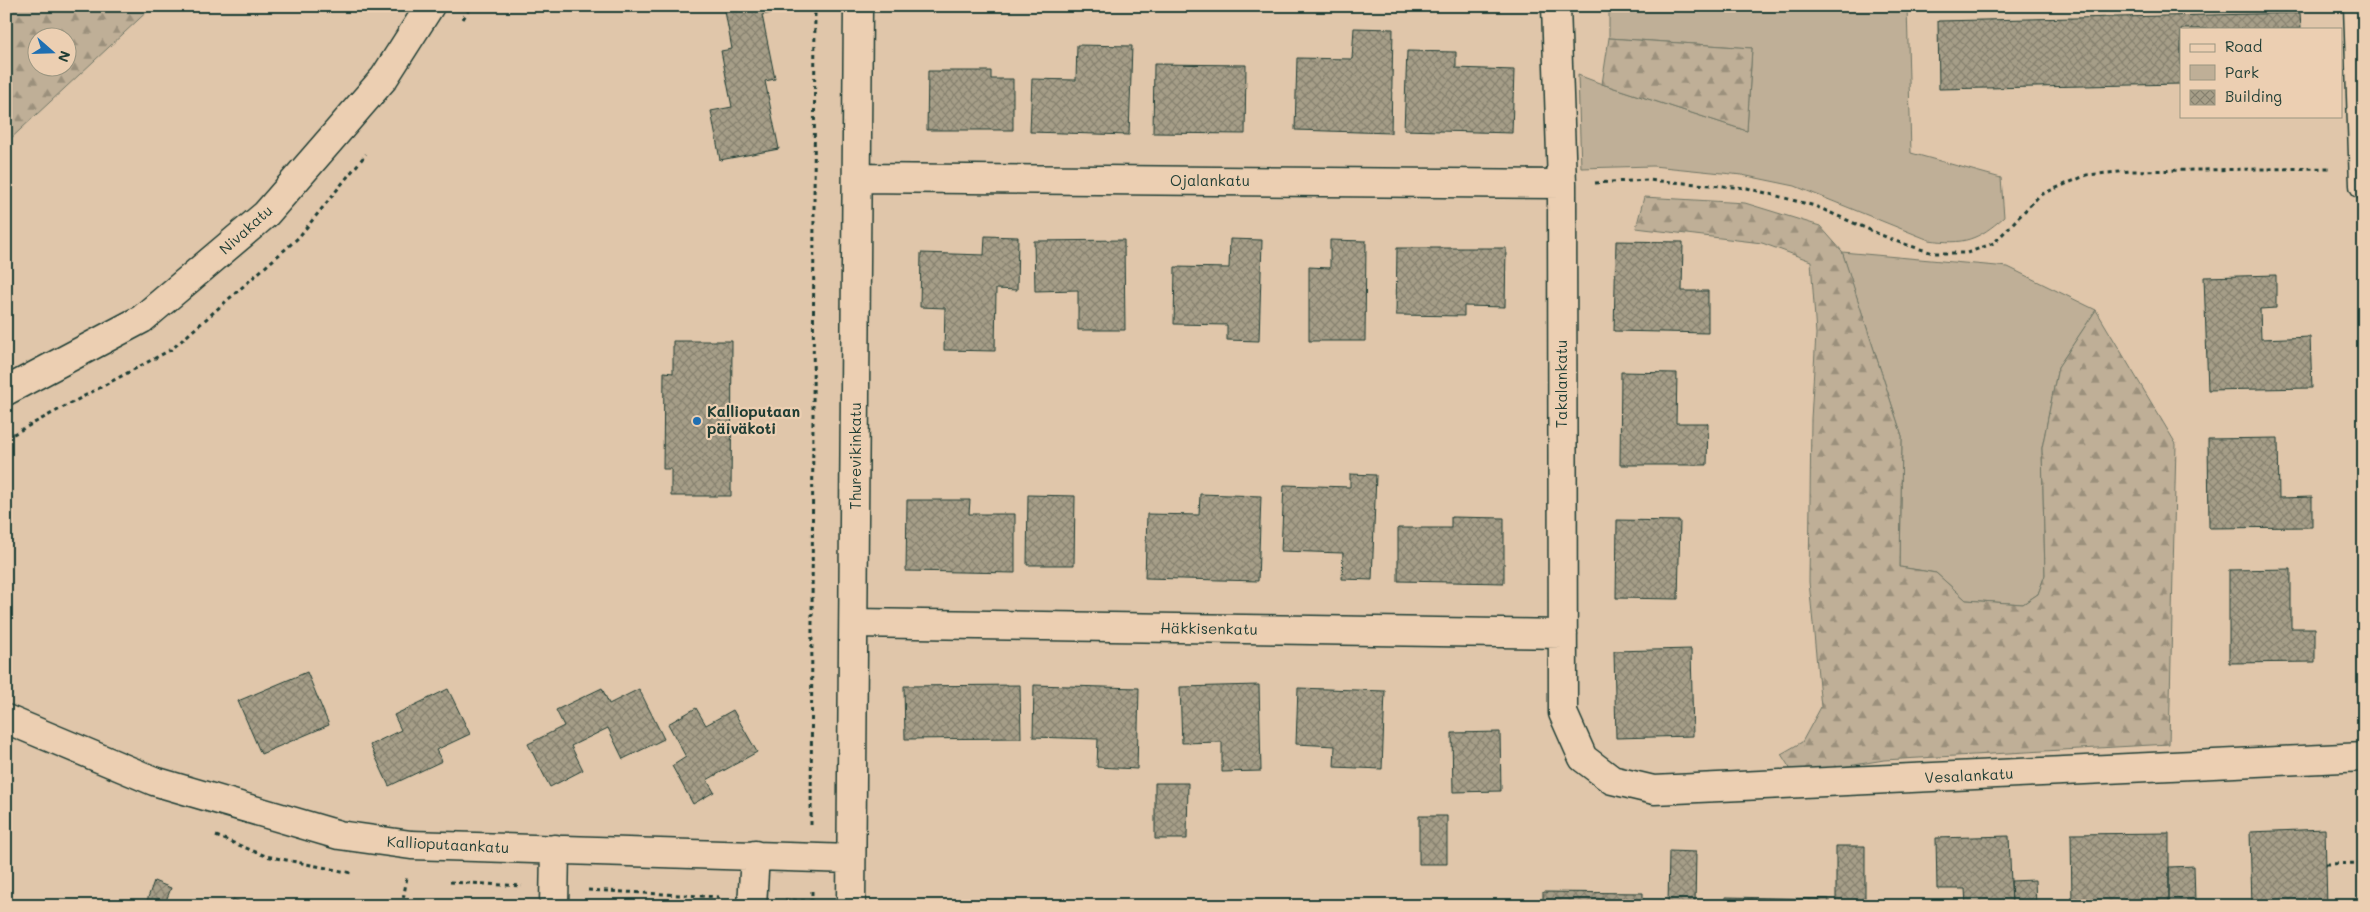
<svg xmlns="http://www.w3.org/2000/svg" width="2370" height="912" font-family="Mali,sans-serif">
<defs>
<pattern id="forest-firs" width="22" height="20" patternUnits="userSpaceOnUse" patternTransform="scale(1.25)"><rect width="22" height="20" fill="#bfaf97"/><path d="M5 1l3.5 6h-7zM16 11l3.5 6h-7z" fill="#9b907c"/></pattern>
<pattern id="building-cross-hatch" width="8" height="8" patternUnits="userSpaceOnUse" patternTransform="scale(1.25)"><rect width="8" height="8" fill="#a69e88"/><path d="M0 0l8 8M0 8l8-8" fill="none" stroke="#878270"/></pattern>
</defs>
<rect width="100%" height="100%" fill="#e0c6aa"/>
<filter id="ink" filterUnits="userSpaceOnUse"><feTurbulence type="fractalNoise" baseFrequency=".02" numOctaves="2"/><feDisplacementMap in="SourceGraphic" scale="10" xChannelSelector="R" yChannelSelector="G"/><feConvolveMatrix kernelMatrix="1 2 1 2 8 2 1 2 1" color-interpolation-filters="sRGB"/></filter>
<g filter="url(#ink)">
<path fill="#bfaf97" stroke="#6f7666" d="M1609,6H1907L1911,153L2001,178L2004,217C1978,240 1964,245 1929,240L1795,186L1742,175L1653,166L1581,168L1578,75L1602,84L1747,131L1752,48L1609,38Z
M1842,252L2008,267L2096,310L2058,367L2042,448L2045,575L2038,594L2023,604L1966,600L1936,573L1900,567L1902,436Z"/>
<path fill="url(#forest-firs)" stroke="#6f7666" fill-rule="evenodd" d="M6,6H153L6,143ZM38,38H68V68H38Z
M1609,38L1752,48L1747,131L1602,84Z
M1644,197L1745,203L1820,226L1842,251L1902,436L1900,567L1936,573L1966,600L2023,604L2038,594L2045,575L2042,448L2058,367L2096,310L2176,444L2169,744L1884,760L1812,772L1791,770L1781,754L1802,742L1821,707L1809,582L1811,419L1816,334L1811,261L1762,243L1636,228Z"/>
<path fill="url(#building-cross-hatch)" stroke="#1f3d34" d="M724,6H776L777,12L762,15L775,79L765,81L779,149L720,160L711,111L732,107L721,51L732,49Z
M2300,13L2301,29H2181V84L1939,89L1938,21Z
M1354,28L1393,29L1391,133L1295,130L1297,58L1352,59Z
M1077,45L1132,46L1129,135L1030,132L1032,79L1076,80Z
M1407,51L1456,52V68L1514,70L1512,133L1404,130Z
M1154,64L1246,65L1245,134L1153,133Z
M928,71H991V79H1013V130H927Z
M985,236L1018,237L1017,290L996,289L995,351L944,350L945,308L920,307L921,253L984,255Z
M1230,239L1262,240L1259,341L1227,340V325L1174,324L1175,267L1229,268Z
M1124,240L1125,330H1078V290L1035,291L1034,241Z
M1330,240L1366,241L1365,341H1309V267L1330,268Z
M1616,241L1683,242L1682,291H1708V333L1614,331Z
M1397,248H1506L1505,307L1464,306V316L1396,315Z
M2276,275V308L2260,309L2261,339L2310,337L2312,388L2208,390L2204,277Z
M673,341H732L731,496H671V469H663L664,372L673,373Z
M1621,372L1677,373L1676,423H1708L1707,465H1620Z
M2278,438L2279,498L2312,497V527L2209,528L2208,439Z
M1350,474L1376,475L1372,580L1342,579L1343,553L1281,551L1284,485L1350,487Z
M1200,494L1261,496L1258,581L1145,578L1147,514L1199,515Z
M1028,495L1075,496L1074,565H1027Z
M907,500H970L969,514H1015V573L906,571Z
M1451,517L1504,518V583L1398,581V528H1451Z
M1617,520L1680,521L1678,599L1616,598Z
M2291,569V628H2315V662L2229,663V570Z
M1691,649L1693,736L1616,738L1614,651Z
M307,672L329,725L261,754L238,701Z
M1020,685L1021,738L905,739L904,686Z
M1034,685L1139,688L1137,769L1097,767L1098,739L1033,737Z
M1259,685L1261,771L1222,772V742L1182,743L1180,687Z
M602,688L609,704L639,689L664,739L623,759L608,728L571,746L583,770L550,787L528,744L564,726L556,710Z
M1298,688L1385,691L1382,769L1334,767L1335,746L1296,744Z
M448,689L470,734L436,750L442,761L389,786L370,745L401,730L394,715Z
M696,708L706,725L733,710L757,752L707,780L714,792L693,804L672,766L686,757L668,724Z
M1500,732L1501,791L1453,792L1452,733Z
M1155,783H1188L1187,839H1155Z
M1419,816H1447V864H1419Z
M2325,829L2327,906H2252L2250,832Z
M2169,833V901L2072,903L2071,834Z
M2009,836L2012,906H1966L1965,889H1937L1936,838Z
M1836,846H1865V906H1836Z
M1669,851L1696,852L1695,906H1668Z
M2194,866L2195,901H2169V867Z
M2035,880L2036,906H2012L2011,881Z
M154,881L171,888L164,906H145Z
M1543,892L1643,893V906H1543Z
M1725,897L1829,899V906H1725Z
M233,899L251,906H231Z"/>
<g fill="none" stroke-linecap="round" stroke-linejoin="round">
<defs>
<path id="minor" d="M1556,6L1562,184L1563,713L1583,758L1612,780L1654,790L2364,757
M2358,6L2364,185
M857,178L1562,184
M6,391L142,319L266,214L384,78L430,6
M855,623L1563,634
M6,719L154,781L339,835L411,845L851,859
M554,906L555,849
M752,906L755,855
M851,906L858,6"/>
</defs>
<use href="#minor" stroke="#1f3d34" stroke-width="31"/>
<path stroke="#1f3d34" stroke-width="3" stroke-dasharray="4 4" stroke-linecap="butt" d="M463,19L471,6
M1595,183L1647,180L1747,188L1815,206L1895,241L1933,253H1967L1994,243L2040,195L2087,175L2130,171L2331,168
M6,438L172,349L298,238L366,154
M811,825L815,6
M216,836L266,856L352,873
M2326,864L2364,863
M450,882L522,886
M588,890L719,897
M812,891V906
M785,900L812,901
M402,906L407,877"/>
<use href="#minor" stroke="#eccfb2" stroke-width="28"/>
</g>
</g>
<circle fill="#1f6fb2" stroke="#eccfb2" stroke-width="2" cx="697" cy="421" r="5"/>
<g text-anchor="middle" stroke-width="4.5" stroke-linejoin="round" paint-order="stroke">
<g font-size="15" fill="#1f3d34" stroke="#eccfb2">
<text x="1210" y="186">Ojalankatu</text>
<text transform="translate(246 230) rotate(-42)" y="5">Nivakatu</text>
<text transform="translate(1562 384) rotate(-90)" y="5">Takalankatu</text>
<text transform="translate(856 456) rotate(-90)" y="5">Thurevikinkatu</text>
<text transform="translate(1209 629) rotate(1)" y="5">Häkkisenkatu</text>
<text transform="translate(1969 776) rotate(-3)" y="5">Vesalankatu</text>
<text transform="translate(448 845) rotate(3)" y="5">Kallioputaankatu</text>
</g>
<g font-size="15" font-weight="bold" fill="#1f3d34" stroke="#eccfb2" text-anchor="start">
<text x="707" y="417">Kallioputaan<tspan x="707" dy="17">päiväkoti</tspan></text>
</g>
</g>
<rect width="2370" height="912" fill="none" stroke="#eccfb2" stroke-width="25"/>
<rect x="12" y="12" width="2345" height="887" fill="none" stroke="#1f3d34" stroke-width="2" filter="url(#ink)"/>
<rect x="2180" y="28" width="162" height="90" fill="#eccfb2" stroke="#9a9580"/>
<rect x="2190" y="44" width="25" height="8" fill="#eccfb2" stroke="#9a9580"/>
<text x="2225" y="52" font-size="15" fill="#1f3d34">Road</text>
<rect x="2190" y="65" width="25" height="15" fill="#bfaf97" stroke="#9a9580"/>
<text x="2225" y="78" font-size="15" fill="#1f3d34">Park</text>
<rect x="2190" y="90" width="25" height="15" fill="url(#building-cross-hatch)" stroke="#9a9580"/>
<text x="2225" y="102" font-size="15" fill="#1f3d34">Building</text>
<g transform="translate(52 52) rotate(110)"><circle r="24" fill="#eccfb2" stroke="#9a9580"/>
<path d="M0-4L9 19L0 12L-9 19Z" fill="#1f6fb2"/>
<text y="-8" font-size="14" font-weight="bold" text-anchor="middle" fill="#1f3d34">N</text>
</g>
</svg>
